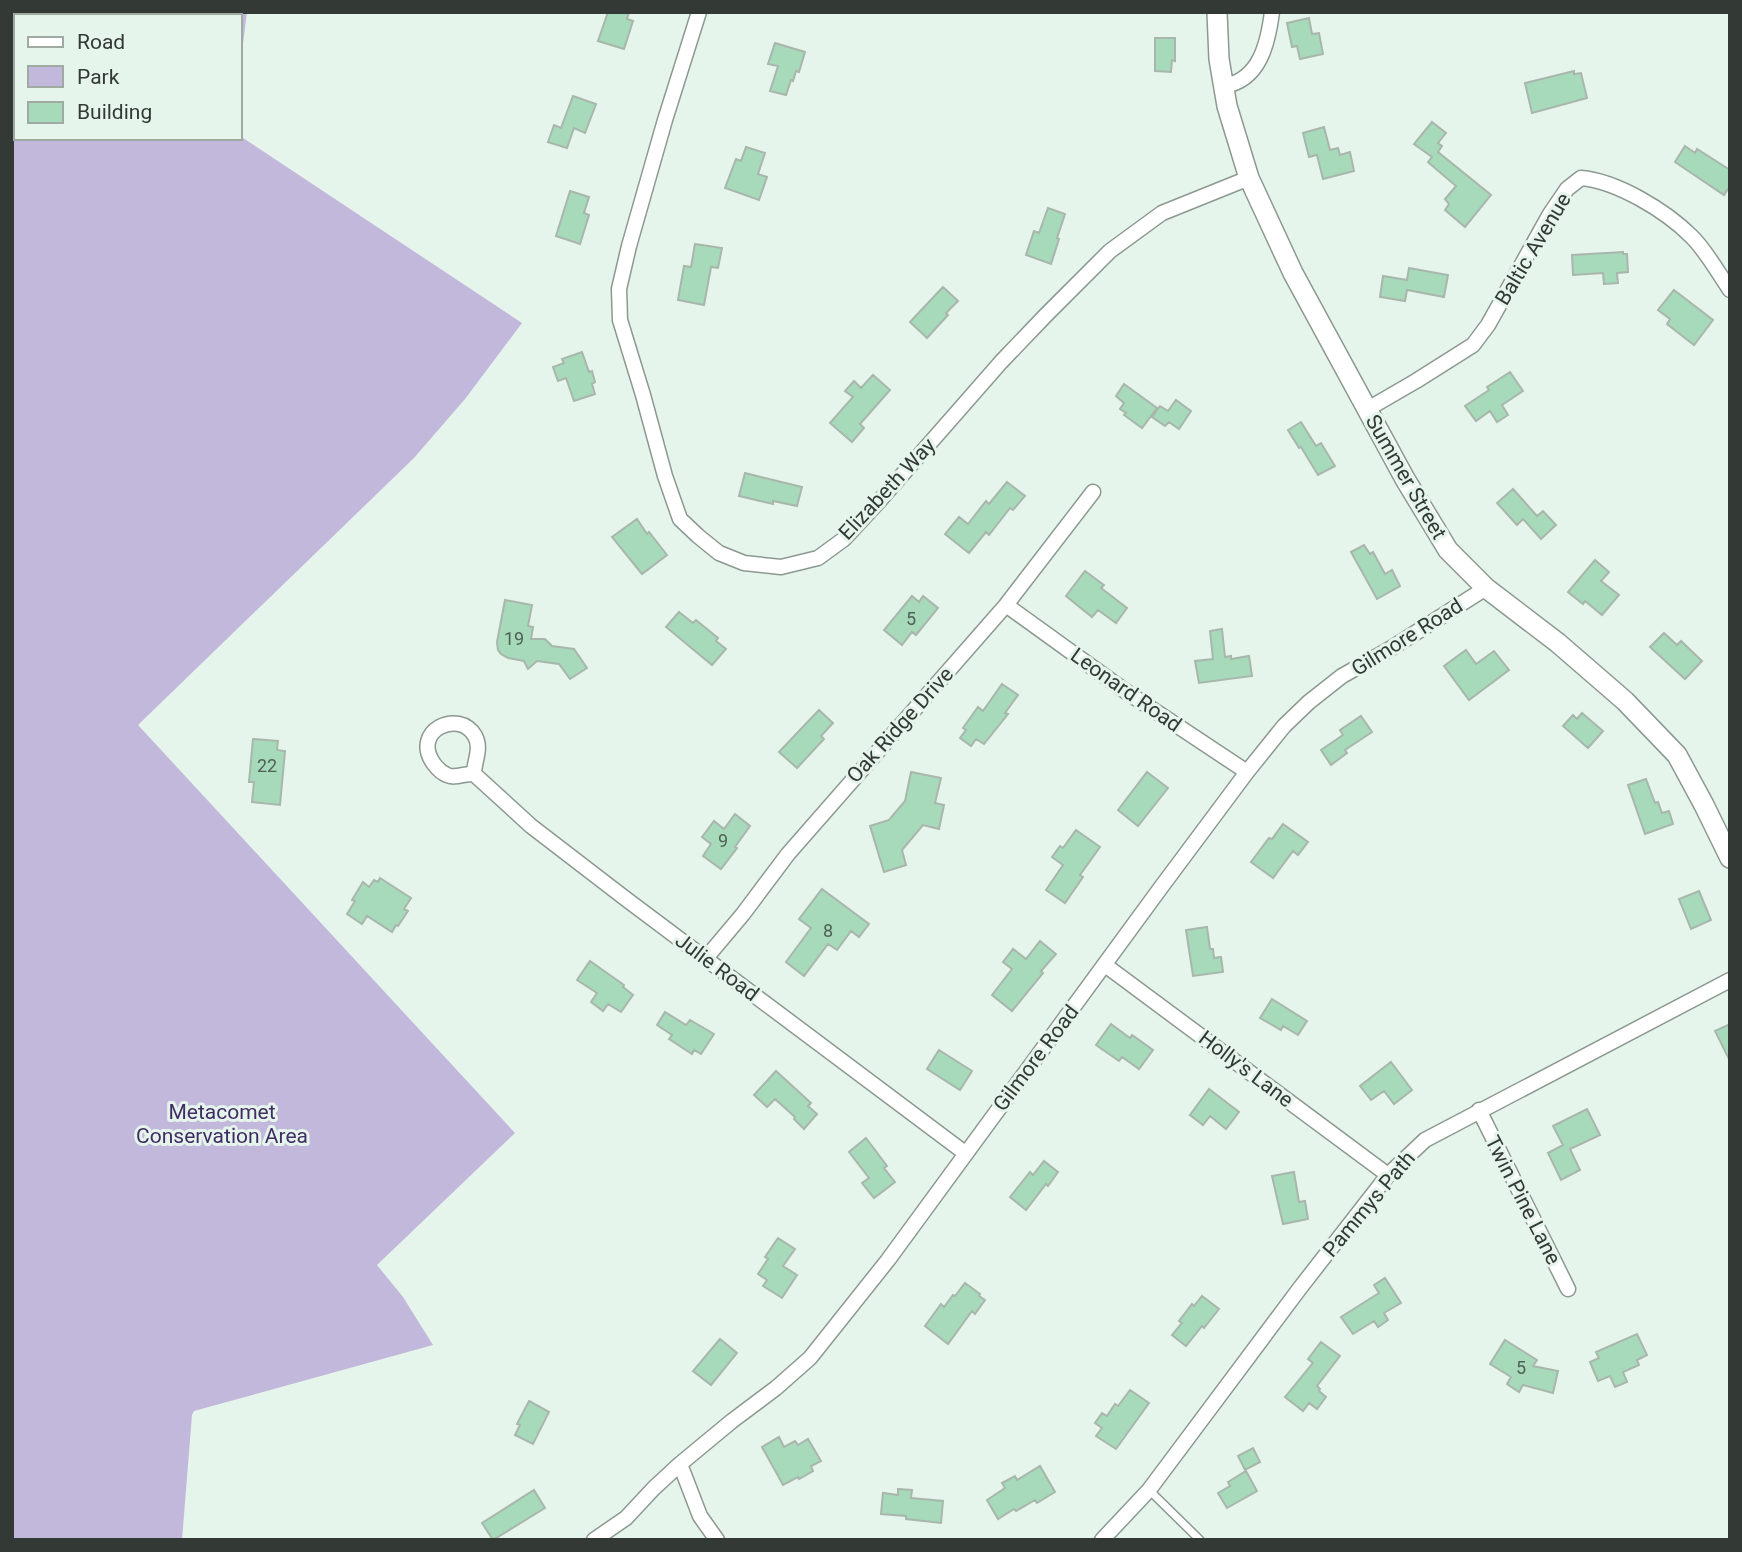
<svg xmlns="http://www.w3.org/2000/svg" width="1742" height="1552" font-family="Roboto,sans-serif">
<rect width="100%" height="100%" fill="#e6f5eb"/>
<path fill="#c2b8dc" d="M12,12H247L240,68V16H16V138H240V136L522,323L465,399L414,458L138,725L515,1133L377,1265L403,1297L433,1345L194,1411L192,1415L182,1540H12Z"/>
<path fill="#a7daba" stroke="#a8b6ac" stroke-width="2" d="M608,12H629L627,19L633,21L624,49L598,41Z
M1309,18L1312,34L1319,33L1323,54L1300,59L1297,46L1292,47L1287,23Z
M1155,38H1175V61L1172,60L1171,72L1155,71Z
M775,43L805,52L799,72L796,71L793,81L791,80L786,95L770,91L778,66L768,64Z
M1574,71V74L1581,73L1587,98L1532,113L1525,83Z
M573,96L596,104L585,133L574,128L567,148L548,142L554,125L561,128Z
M1432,122L1446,133L1438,143L1442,146L1438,152L1491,195L1465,227L1445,210L1449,204L1445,199L1456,186L1428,162L1432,157L1414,144Z
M1324,127L1330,150L1338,148L1340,155L1350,152L1354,171L1323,179L1317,155L1309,157L1303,133Z
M1685,146L1695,153L1697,149L1730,170V186L1724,195L1675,162Z
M746,147L765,153L758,174L767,177L759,200L725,188L736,159L741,161Z
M570,191L589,197L584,213L589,215L580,244L556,236Z
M1048,208L1065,214L1057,238L1059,239L1051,264L1026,255L1034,231L1039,233Z
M695,244L722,248L718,268L711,267L704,305L678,300L684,266L691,267Z
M1623,252V254H1627L1628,272L1617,273L1618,283L1604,284L1603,273L1573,275L1572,255Z
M1409,268L1448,275L1444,297L1407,290L1405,301L1380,297L1383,276L1407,280Z
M943,287L958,301L946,313L948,315L927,338L910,322Z
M1674,290L1713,320L1694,345L1667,324L1670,319L1658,310Z
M582,352L589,372L592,371L595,382L592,384L595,394L574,401L566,378L558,381L553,367L564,363L562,359Z
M1510,372L1523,391L1502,405L1508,415L1497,422L1490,411L1476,421L1465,406L1489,390L1487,387Z
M873,375L890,390L860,424L864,428L852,442L830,423L853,397L845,391L854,381L861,388Z
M1124,384L1157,408L1142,428L1124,415L1126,413L1120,409L1124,403L1116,396Z
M1176,400L1191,411L1179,429L1169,422L1165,426L1152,417L1160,406L1168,411Z
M1301,422L1316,446L1321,443L1335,466L1318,475L1301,447L1299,448L1288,430Z
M745,473L802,487L797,506L773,501V504L739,496Z
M1007,482L1025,496L1013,510L1010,508L989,535L986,532L969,553L945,534L959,517L968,524L986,501L989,504Z
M1513,489L1537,516L1543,511L1556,525L1541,539L1523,519L1517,525L1497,503Z
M637,519L647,534L649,532L667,555L642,574L612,537Z
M1364,545L1370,554L1373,552L1385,574L1392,570L1400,586L1377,599L1351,552Z
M1595,560L1609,572L1601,581L1619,595L1602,615L1585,601L1583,604L1568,592Z
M1085,571L1104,585L1101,588L1127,608L1116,623L1098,610L1092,617L1066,596Z
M912,596L919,602L923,596L938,608L916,635L912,632L902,645L884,630Z
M505,600L532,605L528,626L533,627L531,639H545L552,646L574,649L587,668L570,679L559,664L537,661L528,669L524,661L508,658L501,654L498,650L497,642Z
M679,612L693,623L696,620L718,638L716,641L726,649L712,665L666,627Z
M1222,629L1225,657L1231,656V659L1249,656L1252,676L1199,683L1195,661L1213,659L1210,631Z
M1664,633L1677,645L1681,641L1702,661L1685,679L1650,647Z
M1466,650L1476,664L1494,651L1509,670L1469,700L1444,666Z
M1002,684L1018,695L1005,713L1008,714L984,744L976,739L971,746L960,738L966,730L963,728L978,707L983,711Z
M819,710L833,723L821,736L824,739L797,768L779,752Z
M1582,713L1603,731L1588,748L1563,726L1573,715L1577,719Z
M1361,716L1372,732L1345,750L1347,753L1331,765L1321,750L1343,735L1340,730Z
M253,739L278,741L277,750L285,751L280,805L252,802L254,782H249Z
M911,772L941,778L935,803L944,805L939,829L923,825L902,850L906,865L884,872L870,826L889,820L905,801Z
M1147,772L1168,788L1138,826L1118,810Z
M1646,779L1655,803L1658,802L1662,813L1669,811L1673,824L1645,834L1628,785Z
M735,814L750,826L735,847L737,848L721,869L703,856L711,844L702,837L714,821L724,829Z
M1283,824L1308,842L1298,855L1293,851L1273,878L1251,862L1269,838L1272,839Z
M1076,830L1100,847L1080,875L1083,877L1065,903L1046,890L1063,865L1052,857L1060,846L1063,848Z
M380,878L411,898L404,909L408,911L398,926L396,925L392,932L367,916L362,924L347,914L355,901L352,900L363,882L369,887L374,880L378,882Z
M822,889L869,924L859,937L851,931L837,950L828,944L804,976L786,962L811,928L799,919Z
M1699,891L1711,920L1691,929L1679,899Z
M1207,927L1210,949H1213L1214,958L1221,957L1223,972L1193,976L1186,930Z
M1040,941L1056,954L1041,971L1043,973L1012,1011L992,995L1012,969L1003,962L1013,949L1026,959Z
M590,961L624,985L623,987L633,995L621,1012L608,1004L603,1011L591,1002L597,993L577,980Z
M1272,999L1307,1021L1298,1035L1283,1026L1281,1030L1260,1018Z
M665,1012L686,1025L690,1020L714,1034L701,1054L694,1050L692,1054L669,1039L672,1035L657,1025Z
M1111,1024L1130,1038L1132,1035L1153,1050L1139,1069L1122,1057L1119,1061L1096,1045Z
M1730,1024V1061L1715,1031Z
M939,1050L972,1071L960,1090L927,1069Z
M1391,1062L1412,1090L1394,1104L1384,1091L1371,1100L1360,1086Z
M776,1071L811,1103L808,1106L817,1114L804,1129L794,1119L795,1117L775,1099L767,1107L754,1095Z
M1209,1089L1239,1112L1226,1129L1210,1116L1203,1125L1190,1115Z
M1587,1109L1600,1135L1570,1149L1580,1170L1561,1180L1548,1153L1563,1145L1553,1126Z
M866,1138L887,1166L884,1168L895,1182L874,1198L862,1183L869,1178L849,1152Z
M1044,1161L1058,1172L1048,1186L1046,1184L1026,1210L1010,1197L1030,1172L1033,1175Z
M1294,1172L1299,1202L1305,1201L1308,1219L1283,1224L1272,1176Z
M778,1238L795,1249L783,1266L797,1275L782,1298L763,1286L767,1280L758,1274L768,1259L765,1257Z
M1385,1278L1401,1303L1384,1313L1388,1320L1378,1327L1374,1321L1353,1334L1341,1317L1379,1293L1374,1285Z
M965,1283L980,1294L979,1296L985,1300L975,1314L972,1311L948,1344L925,1326L941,1304L944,1307L953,1295L955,1296Z
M1202,1296L1219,1309L1204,1328L1202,1326L1186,1346L1172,1335L1182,1323L1179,1321L1192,1304L1194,1306Z
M1637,1334L1647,1355L1637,1360L1639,1365L1623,1372L1627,1382L1615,1387L1610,1376L1598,1381L1590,1362L1599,1358L1596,1352Z
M720,1339L737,1353L711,1385L693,1371Z
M1505,1340L1537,1360L1533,1366L1558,1371L1553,1393L1523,1385L1519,1392L1507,1384L1511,1377L1490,1364Z
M1321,1342L1340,1356L1317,1386L1320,1389L1319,1391L1326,1397L1317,1409L1309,1403L1303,1411L1285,1397L1313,1363L1308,1359Z
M1130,1390L1149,1403L1116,1449L1096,1436L1102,1428L1095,1423L1102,1413L1107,1416L1115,1404L1118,1406Z
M529,1401L549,1412L533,1444L515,1435L520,1425L517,1424Z
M779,1437L784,1447L795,1441L798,1445L808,1439L821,1461L811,1466L813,1471L799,1479L798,1477L783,1485L762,1447Z
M1253,1448L1260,1462L1245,1470L1238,1456Z
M1040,1466L1055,1492L1037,1503L1035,1500L1016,1511L1014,1509L998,1519L987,1500L1005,1488L1002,1483L1015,1476L1017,1480Z
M1246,1471L1257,1491L1227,1508L1218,1493L1230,1486L1228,1482Z
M898,1489L912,1490L911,1498L943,1501L941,1523L906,1519V1516L881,1514L883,1493L898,1495Z
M534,1490L545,1508L493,1540L482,1523Z"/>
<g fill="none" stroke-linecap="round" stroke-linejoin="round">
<defs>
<path id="lane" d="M1149,1490L1200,1540"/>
<path id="street" d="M699,12L665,120L629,246L619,289L620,320L643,395L665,476L680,519L698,536L719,553L744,563L781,567L818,558L844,539L881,499L1001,362L1046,315L1110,251L1162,213L1249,178
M1224,86C1260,80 1268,43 1272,12
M1366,410L1416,381L1473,345L1488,325L1550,214L1567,189L1581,178C1617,181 1666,211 1691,236C1705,249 1719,274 1730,290
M1006,605L1128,693L1247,772
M474,774C465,773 455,779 447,775C442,773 437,768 434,764C410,731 459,708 475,736C482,749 474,761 474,774L531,826L626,899L965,1153
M706,958L743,914L788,854L1006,605L1093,492
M1105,965L1388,1175
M1479,1110L1568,1289
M680,1464L700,1516L717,1540
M594,1540L626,1518L654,1488L680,1464L732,1421L776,1388L810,1358L888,1260L1162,886L1247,772L1284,726L1309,702L1342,676L1390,649L1486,588
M1102,1540L1149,1490L1300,1288L1388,1175L1425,1140L1730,980"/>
<path id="secondary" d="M1217,12L1219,59L1227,106L1249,178L1293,273L1405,479L1448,550L1486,588L1558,643L1625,701L1677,755L1704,805L1730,858"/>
</defs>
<use href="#lane" stroke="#8c9990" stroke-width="10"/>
<use href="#street" stroke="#8c9990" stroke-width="17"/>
<use href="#secondary" stroke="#8c9990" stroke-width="22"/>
<use href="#lane" stroke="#fff" stroke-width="7"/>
<use href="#street" stroke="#fff" stroke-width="14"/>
<use href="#secondary" stroke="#fff" stroke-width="19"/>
</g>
<g text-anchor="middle" stroke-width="6" stroke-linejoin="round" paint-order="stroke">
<g font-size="18" fill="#506156">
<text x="911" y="625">5</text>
<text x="514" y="645">19</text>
<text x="267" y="772">22</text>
<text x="723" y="847">9</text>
<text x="828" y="937">8</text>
<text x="1521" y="1374">5</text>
</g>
<g font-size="21" fill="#333935" stroke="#e6f5eb">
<text transform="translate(1533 249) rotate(-59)" y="7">Baltic Avenue</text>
<text transform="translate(1406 477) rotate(60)" y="7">Summer Street</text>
<text transform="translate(887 489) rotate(-47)" y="7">Elizabeth Way</text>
<text transform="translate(1407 637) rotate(-32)" y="7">Gilmore Road</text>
<text transform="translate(1126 690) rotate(35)" y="7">Leonard Road</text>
<text transform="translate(900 725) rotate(-48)" y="7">Oak Ridge Drive</text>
<text transform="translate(717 967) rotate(37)" y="7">Julie Road</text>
<text transform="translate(1036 1058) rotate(-53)" y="7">Gilmore Road</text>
<text transform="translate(1246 1069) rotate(37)" y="7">Holly's Lane</text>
<text transform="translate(1523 1200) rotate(63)" y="7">Twin Pine Lane</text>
<text transform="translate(1369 1204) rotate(-50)" y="7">Pammys Path</text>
</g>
<g font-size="21" fill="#412c66" stroke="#e6f5eb">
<text x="222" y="1119">Metacomet<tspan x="222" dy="24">Conservation Area</tspan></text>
</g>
</g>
<rect width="1742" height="1552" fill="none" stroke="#333935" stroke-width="28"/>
<rect x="14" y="14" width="228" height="126" fill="#e6f5eb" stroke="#9eaaa2" stroke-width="2"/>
<rect x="28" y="37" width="35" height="10" fill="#ffffff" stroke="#9eaaa2" stroke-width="2"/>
<text x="77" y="49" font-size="21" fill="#333935">Road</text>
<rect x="28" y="66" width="35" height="21" fill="#c2b8dc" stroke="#9eaaa2" stroke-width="2"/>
<text x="77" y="84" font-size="21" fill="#333935">Park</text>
<rect x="28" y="102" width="35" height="21" fill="#a7daba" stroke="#9eaaa2" stroke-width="2"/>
<text x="77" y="119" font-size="21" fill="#333935">Building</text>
</svg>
